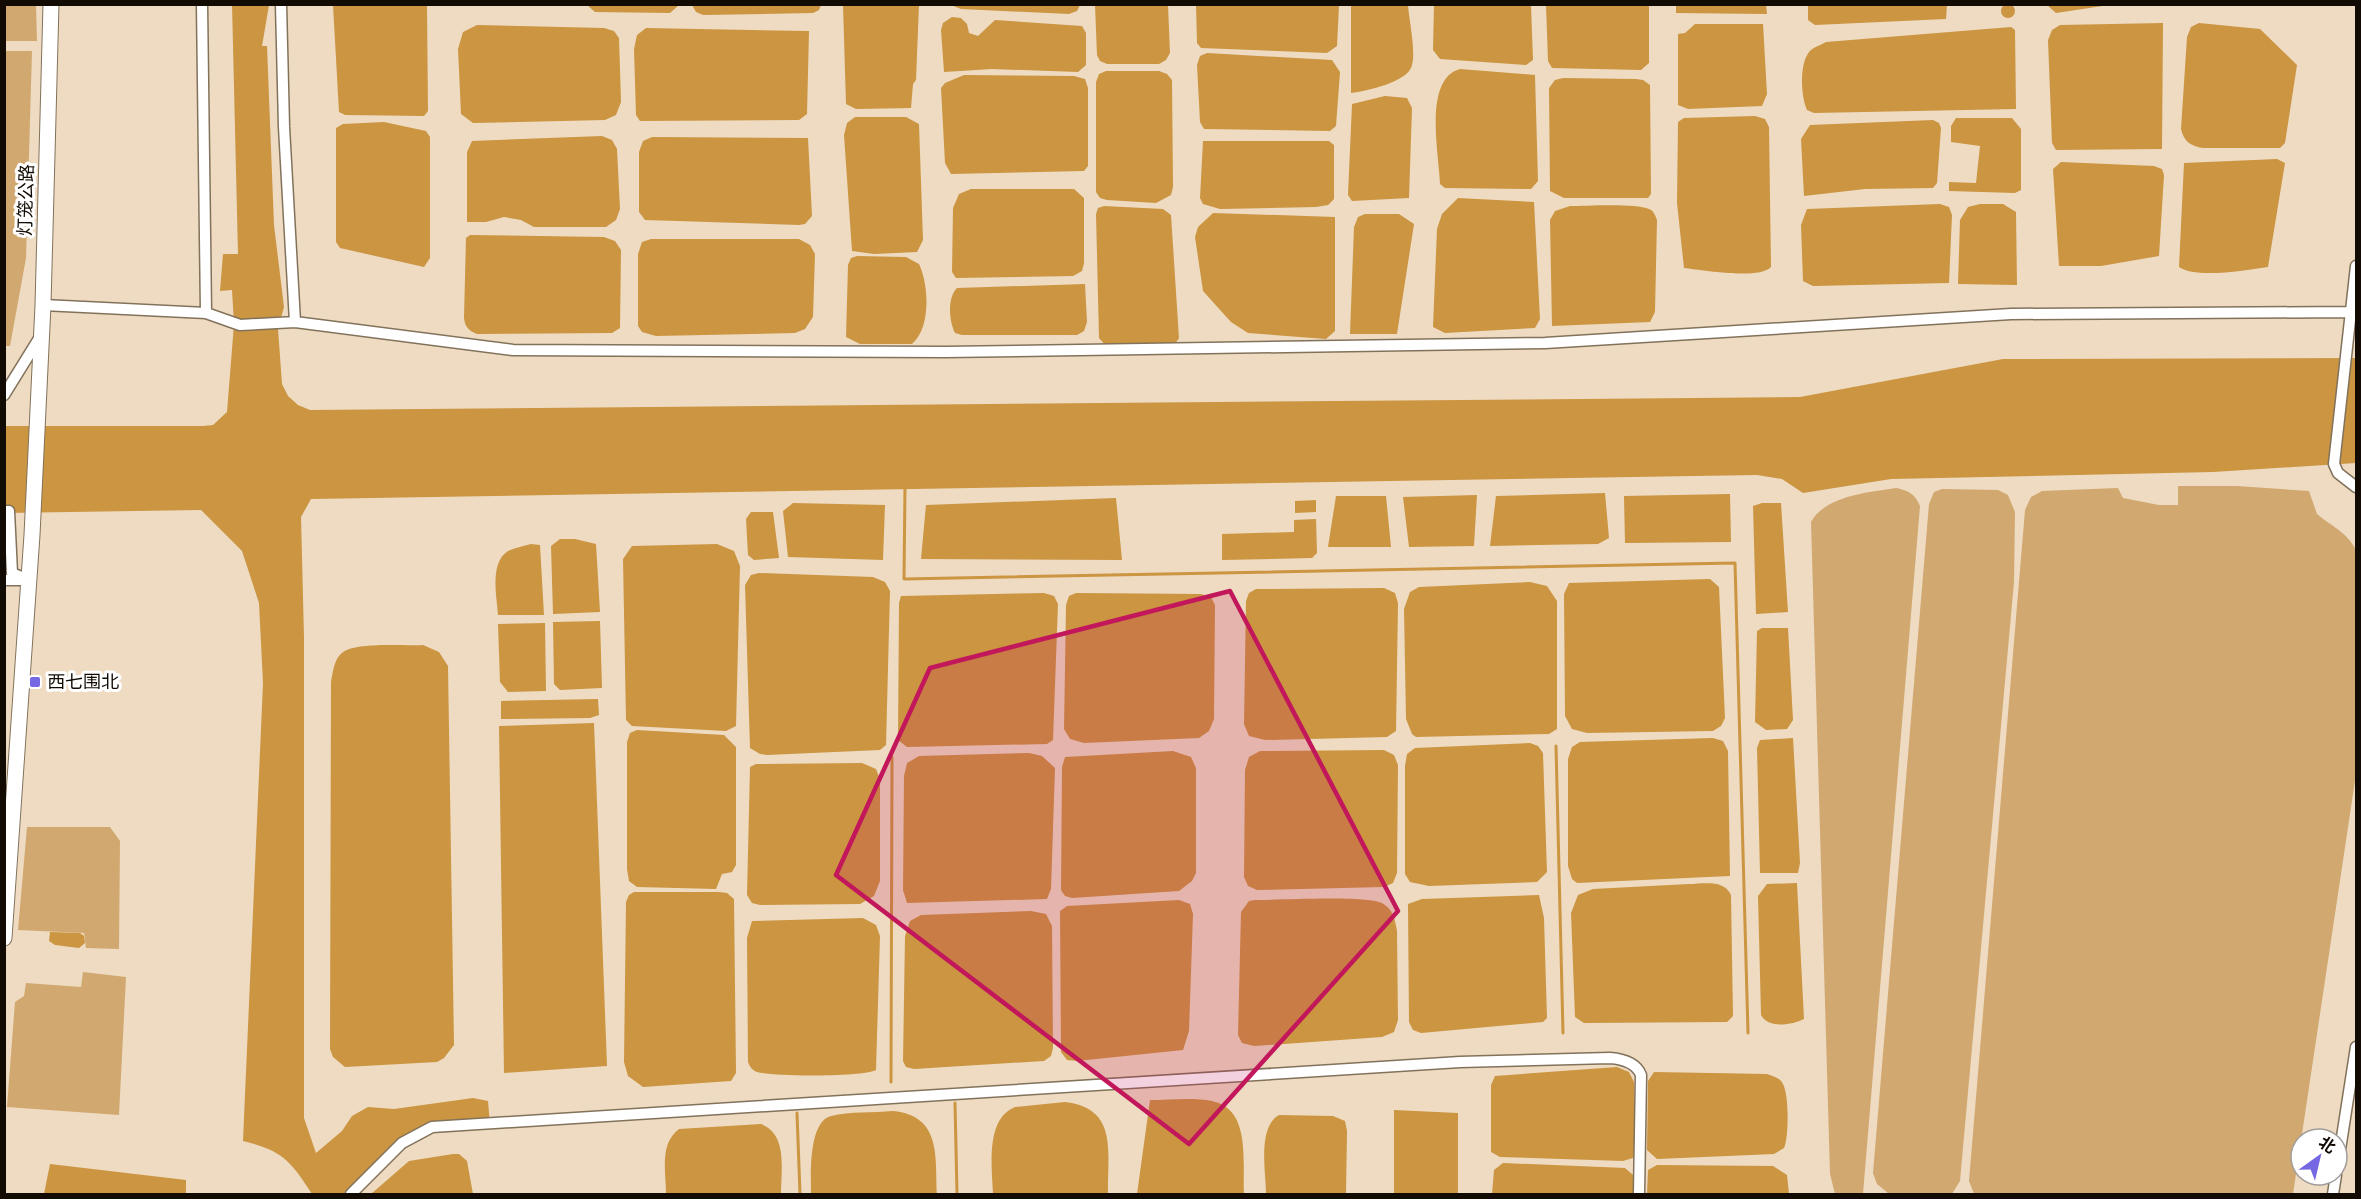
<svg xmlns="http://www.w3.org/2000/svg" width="2361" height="1199" font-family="Quicksand,'Noto Sans SC',sans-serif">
<rect width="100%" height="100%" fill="#eedbc2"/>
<path fill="#d1a870" d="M4,5H36L37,41H5Z
M5,51H32L26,258L10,346H5Z
M2178,486H2237L2309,491L2317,514C2332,527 2346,531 2356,550V774L2293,1194H1974L1969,1181L2025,510L2031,497L2042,491L2118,488L2123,498L2159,505H2178Z
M1897,488C1909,491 1915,494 1920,506L1863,1194H1835L1830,1174L1811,522C1825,496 1869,492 1897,488Z
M1942,489L1998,490L2008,495L2015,512L2014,582L1960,1181L1952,1194H1889L1877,1184L1873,1173L1929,504L1934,492Z
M27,827H110L120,841L119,949L86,948L84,933L18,930Z
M83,972L126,977L119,1115L7,1107L15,1002L24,996L26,983L81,987Z"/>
<path fill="#cb9541" d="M2001 11a7 7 0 1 1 14 0a7 7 0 1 1-14 0Z
M232,4L269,5L262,46H267L274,225L284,307L278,329L282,384L288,396L298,405L310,410L1800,397L2003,359L2356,358V463L2213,472L1891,479L1803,493L1782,479L1757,475L311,499L301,517L304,638V1118L316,1153L342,1131L352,1116L368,1107L394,1109L473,1098L488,1101L490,1124L426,1129L352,1192L343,1194H312C290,1160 283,1151 243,1141L263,683L259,603L242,551L201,510L5,513L4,426H203L213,425L227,412L234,324L232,290L220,291L223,254H238Z
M1766,4L1767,14L1676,13V5Z
M333,5H427L428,111L424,116L345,115L339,112Z
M587,5V4L679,5L670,13L595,12Z
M692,5V4L821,5L819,10L813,13L703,15L696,12Z
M843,5H919L916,80L913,84L911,108L856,109L846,104Z
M951,5H1080L1077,11L1069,14L961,9Z
M1095,5H1168L1170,53L1166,60L1159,64H1107L1100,61L1097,55Z
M1196,5H1339L1337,46L1327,53L1201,48L1197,43Z
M1351,5H1408C1409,20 1416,51 1412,65C1409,82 1366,91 1351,93Z
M1434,5H1531L1533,60L1526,65L1440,59L1433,50Z
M1546,5H1649V63L1641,70L1552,68L1548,61Z
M1808,5H1947L1946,19L1815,25L1808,20Z
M2047,5V4L2109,5L2056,13Z
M952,17L961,18L967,24L969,33L978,36L995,20L1082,26L1086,33V65L1078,72L992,69L944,72L941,30L943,23Z
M2163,23L2162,149L2056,150L2052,143L2048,40L2052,30L2060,25Z
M2199,23L2260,29L2297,65L2285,143L2280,148H2203C2191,146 2184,142 2181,129L2187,37L2191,27Z
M1695,24H1763L1767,94L1762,106L1688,109L1678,105V34L1685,33Z
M477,25L604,28L614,31L619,38L621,102L616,115L605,120L473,123L461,114L458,49L463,32Z
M2011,27L2015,30L2016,109L1814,113L1807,110C1801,97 1799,65 1809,52C1813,47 1821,45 1826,42Z
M646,28L809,31L807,114L799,120L640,121L636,115L634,49L637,35Z
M1207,53L1332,60L1340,72L1336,126L1330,131L1204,129L1200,122L1197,65L1200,56Z
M1460,69L1535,75L1538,181L1531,189L1445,188L1440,184C1439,154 1423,79 1460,69Z
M1106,71H1159L1167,74L1172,80L1173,187L1171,195L1156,203L1107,200L1100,198L1096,192V82L1099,74Z
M964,75L1074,76L1085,79L1088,88V166L1084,171L951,174L945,163L941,88L945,83Z
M1563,78L1636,79L1643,80L1650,85L1651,194L1648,198H1564L1550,191L1549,88L1555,80Z
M1385,96L1407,98L1412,108L1409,198L1352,201L1348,195L1352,104Z
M1755,116L1765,119L1769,127L1771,267C1759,280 1702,270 1684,268L1677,203L1678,122L1684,118Z
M855,117H906L919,124L923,240L917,252L874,254L852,251L844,135L847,123Z
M1956,118H2012L2021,129V190L2015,193L1949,191V182L1976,183L1980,146L1951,142V126Z
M1933,120L1939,123L1941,128L1937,183L1933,188L1865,189L1804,196L1801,139L1810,125Z
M384,122L426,131L430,137V258L424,267L340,248L336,242V128L343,124Z
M602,136L612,140L617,149L620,209L616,220L606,227H534L521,220L504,217L486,222H467V152L472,141Z
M652,137L808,138L812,216L805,224L799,225L645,220L639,212V152L643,141Z
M1203,141H1329L1334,145V199L1328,205L1316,207L1220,209L1203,204L1200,198Z
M2277,159L2285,163L2268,267C2247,270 2196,279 2179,267L2184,163Z
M2061,162L2154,166L2162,169L2164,175L2159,256L2101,266H2059L2053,169Z
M971,189H1074L1084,198V263L1082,271L1073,276L956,278L952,272L953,208L959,194Z
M1458,198L1534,202L1540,319L1535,328L1445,333L1433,327L1437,229L1442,214Z
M1940,204L1949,207L1952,215L1949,283L1813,286L1803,281L1801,225L1807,209Z
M1980,204H2003L2016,212L2017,285L1958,284L1960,220L1968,207Z
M1104,206L1163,209L1171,215L1179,338L1175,344L1106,346L1099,338L1096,214L1098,208Z
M1570,206C1586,206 1636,203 1649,209C1654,211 1655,215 1657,220L1655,312L1650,322L1552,326L1550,220L1555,211Z
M1213,213L1335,217V331L1326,339L1248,333L1231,322L1203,291L1195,237L1198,227Z
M1365,214H1399L1414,224L1397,334H1350L1354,227L1358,217Z
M470,235L604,237L615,241L621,250L620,328L612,333L477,334C469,331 465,327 464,318L466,238Z
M799,239L810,245L815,254L813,317L805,329L795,333L656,336L642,332L638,326V254L642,242L651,239Z
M857,256L906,257L919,264C929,285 931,328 912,344H860L846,337L848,265L851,258Z
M1085,284L1087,322L1084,331L1077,335H962L955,333C949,321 947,298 957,288Z
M1605,493L1609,538L1598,544L1490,546L1496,496Z
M1730,494L1731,542L1625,543L1624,496Z
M1477,495L1474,546L1409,547L1403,497Z
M1336,496H1386L1391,547H1328Z
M1116,498L1122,560L921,559L926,505Z
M1316,500V512L1295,513V501Z
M793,503L885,505L883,560L788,557L783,511Z
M1762,503H1781L1788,612L1756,614L1753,506Z
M751,512H773L779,558L754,560L748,555L746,519Z
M1316,519L1317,553L1312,558L1222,560V534L1294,532V520Z
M560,539H575L596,544L600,612L553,614L551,546Z
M531,544L540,545L544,615H498C497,598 489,563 508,551C514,548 524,546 531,544Z
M717,544L734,551L740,566L736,726L726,731L632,726L626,720L623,559L632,546Z
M759,573L873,577L885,582L890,591L886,745L880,750L767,755L760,754L750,748L745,585L751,575Z
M1710,579L1719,587L1725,718L1721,726L1713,731L1587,733L1572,729L1565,716L1564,594L1569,583Z
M1530,582L1547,586L1557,601V729L1549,734L1416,737L1412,734L1406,719L1404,609L1410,592L1419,587Z
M1384,588L1395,593L1398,603L1396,731L1387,737L1265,740L1249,736L1244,724L1246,601L1249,593L1256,589Z
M1044,593L1054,596L1058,604L1053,740L1047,744L907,747L898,740L899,603L901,596Z
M1076,593L1201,594L1211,597L1215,605L1214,719L1209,731L1199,738L1084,743L1070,739L1064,729L1066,605L1069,596Z
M600,621L602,688L560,690L554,684L553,622Z
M545,623L546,691L508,692L500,682L498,624Z
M1762,628H1788L1793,720L1787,729L1766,730L1755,722L1757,631Z
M423,645L439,652L448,666L454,1045L444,1058L437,1062L345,1067L333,1057L330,1049L331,682C333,671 334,659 343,652C358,642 404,646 423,645Z
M598,699L599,715L590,718L501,719V701Z
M594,723L607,1066L504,1073L499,726Z
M637,730L724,735L736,747V865L732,872L722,874L716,889L637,887L629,881L627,869V742L630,733Z
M1713,738L1723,741L1728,751L1730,876L1577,883L1572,879L1568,866V759L1572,747L1580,742Z
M1793,738L1800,863L1798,873H1760L1757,748L1760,740Z
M1530,743L1538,746L1543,753L1547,872L1537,882L1429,886L1410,882L1405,874V766L1407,754L1415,748Z
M1384,750L1394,755L1398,765L1397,873L1393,883L1384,887L1257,890L1248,886L1244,877L1245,770L1249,757L1260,751Z
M1173,751L1191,757L1196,768V873L1192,881L1179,891L1072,898L1065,896L1061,890L1062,767L1065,757Z
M1029,753L1042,756L1055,768L1051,889L1047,899L907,903L903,890L904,776L907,763L919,756Z
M862,763L876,769L880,779V881L874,896L860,904L760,905L752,903L747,895L750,767L756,764Z
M1797,883L1804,1019C1792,1025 1768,1029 1761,1015L1758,896L1767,884Z
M1689,884C1703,884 1724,879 1731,895L1733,1016L1727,1022L1584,1023L1575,1017L1571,913L1578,895L1593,889Z
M634,892H719L727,893L734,899L736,1073L731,1081L643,1087L628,1076L624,1062L626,902L629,895Z
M1539,895L1544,918L1547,1018L1543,1022L1421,1033L1413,1030L1409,1022L1408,904L1422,899Z
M1179,900L1190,904L1193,914L1189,1031L1183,1050L1077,1061L1067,1060L1061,1052L1060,911L1067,906Z
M1255,900C1279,900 1365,895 1382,903C1393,909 1395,919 1397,931L1398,1020L1394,1032L1382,1037L1254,1046L1242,1043L1238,1035L1241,912L1249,901Z
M1031,911L1046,914L1052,926L1053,1048L1051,1056L1044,1061L914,1069L906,1067L903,1061L905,936L910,921L921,915Z
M863,918L876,925L880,936L876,1070C863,1077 773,1077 757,1072C752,1070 750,1067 748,1062L747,938L752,921Z
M50,932L80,933L84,936L85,943L79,948L55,945L49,941Z
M1617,1067L1629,1072L1634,1082L1636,1157L1623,1161L1500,1157L1491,1152V1085L1495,1076Z
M1654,1072L1767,1074C1773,1076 1780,1078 1783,1084C1789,1095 1789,1137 1784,1148L1774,1154L1657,1159L1647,1150L1648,1081Z
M1150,1100C1169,1100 1193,1097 1212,1101C1252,1109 1242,1164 1244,1194H1137Z
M1065,1102C1119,1108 1107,1153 1108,1194H993C992,1168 985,1119 1015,1107Z
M1394,1110L1458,1113V1194H1394Z
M893,1111C942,1116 935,1157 937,1194H811C811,1175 808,1122 831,1116C850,1111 873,1113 893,1111Z
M1279,1115L1333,1116L1345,1121L1347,1131L1346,1194H1266C1266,1173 1257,1127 1279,1115Z
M761,1124C788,1134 781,1170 781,1194H666C666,1172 659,1144 679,1129Z
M453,1154H459L467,1161L473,1194H371L409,1161Z
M1503,1163L1625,1168L1633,1175L1634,1194H1492L1494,1170Z
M50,1164L186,1180V1194H44Z
M1657,1165L1773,1166L1787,1175L1789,1194H1647L1648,1170Z"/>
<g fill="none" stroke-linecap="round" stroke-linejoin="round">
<path stroke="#cb9541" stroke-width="3" d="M905,486L904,579L1735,563L1748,1033
M1556,746L1563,1033
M891,1082L892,757
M955,1103L957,1194
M797,1113L800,1194"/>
<defs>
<path id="street" d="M202,4L206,313
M281,4L284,127L295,322
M2356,266L2334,464L2338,473L2356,487
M43,305L206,313L240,325L295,322L513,350L945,352L1545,343L2011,314L2351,312
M4,395L40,337
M4,511H9L12,573L29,580
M4,580H25
M2337,1169L2356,1047
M351,1194L402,1143L432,1127L1460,1062L1610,1058C1622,1059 1636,1062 1641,1075L1639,1194
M2333,1194L2336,1175"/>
<path id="secondary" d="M4,938L32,535L43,305L51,4"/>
</defs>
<use href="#street" stroke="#83725b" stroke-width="13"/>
<use href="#secondary" stroke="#83725b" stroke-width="17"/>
<use href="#street" stroke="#fff" stroke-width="10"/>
<use href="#secondary" stroke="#fff" stroke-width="15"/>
</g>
<path fill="#c2185b" fill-opacity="0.2" stroke="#c2185b" stroke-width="4.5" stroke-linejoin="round" d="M1230,591L1398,911L1189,1144L836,875L930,668Z"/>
<rect fill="#7668e3" stroke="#fff" stroke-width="2" x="29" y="676" width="12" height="12" rx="3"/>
<g text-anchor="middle" stroke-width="6" stroke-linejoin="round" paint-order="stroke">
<g font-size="18" fill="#120b04" stroke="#fff">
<text transform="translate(26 200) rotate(-88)" y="6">灯笼公路</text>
</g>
<g font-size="18" fill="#120b04" stroke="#fff" text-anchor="start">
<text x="47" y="688">西七围北</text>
</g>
</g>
<rect width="2361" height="1199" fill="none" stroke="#120b04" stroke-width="12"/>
<g transform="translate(2319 1157) rotate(34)"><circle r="28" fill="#ffffff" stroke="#a09d9b" stroke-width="1.5"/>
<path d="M0-4.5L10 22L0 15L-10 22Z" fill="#7668e3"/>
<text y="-9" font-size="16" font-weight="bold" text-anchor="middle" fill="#120b04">北</text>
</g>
</svg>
